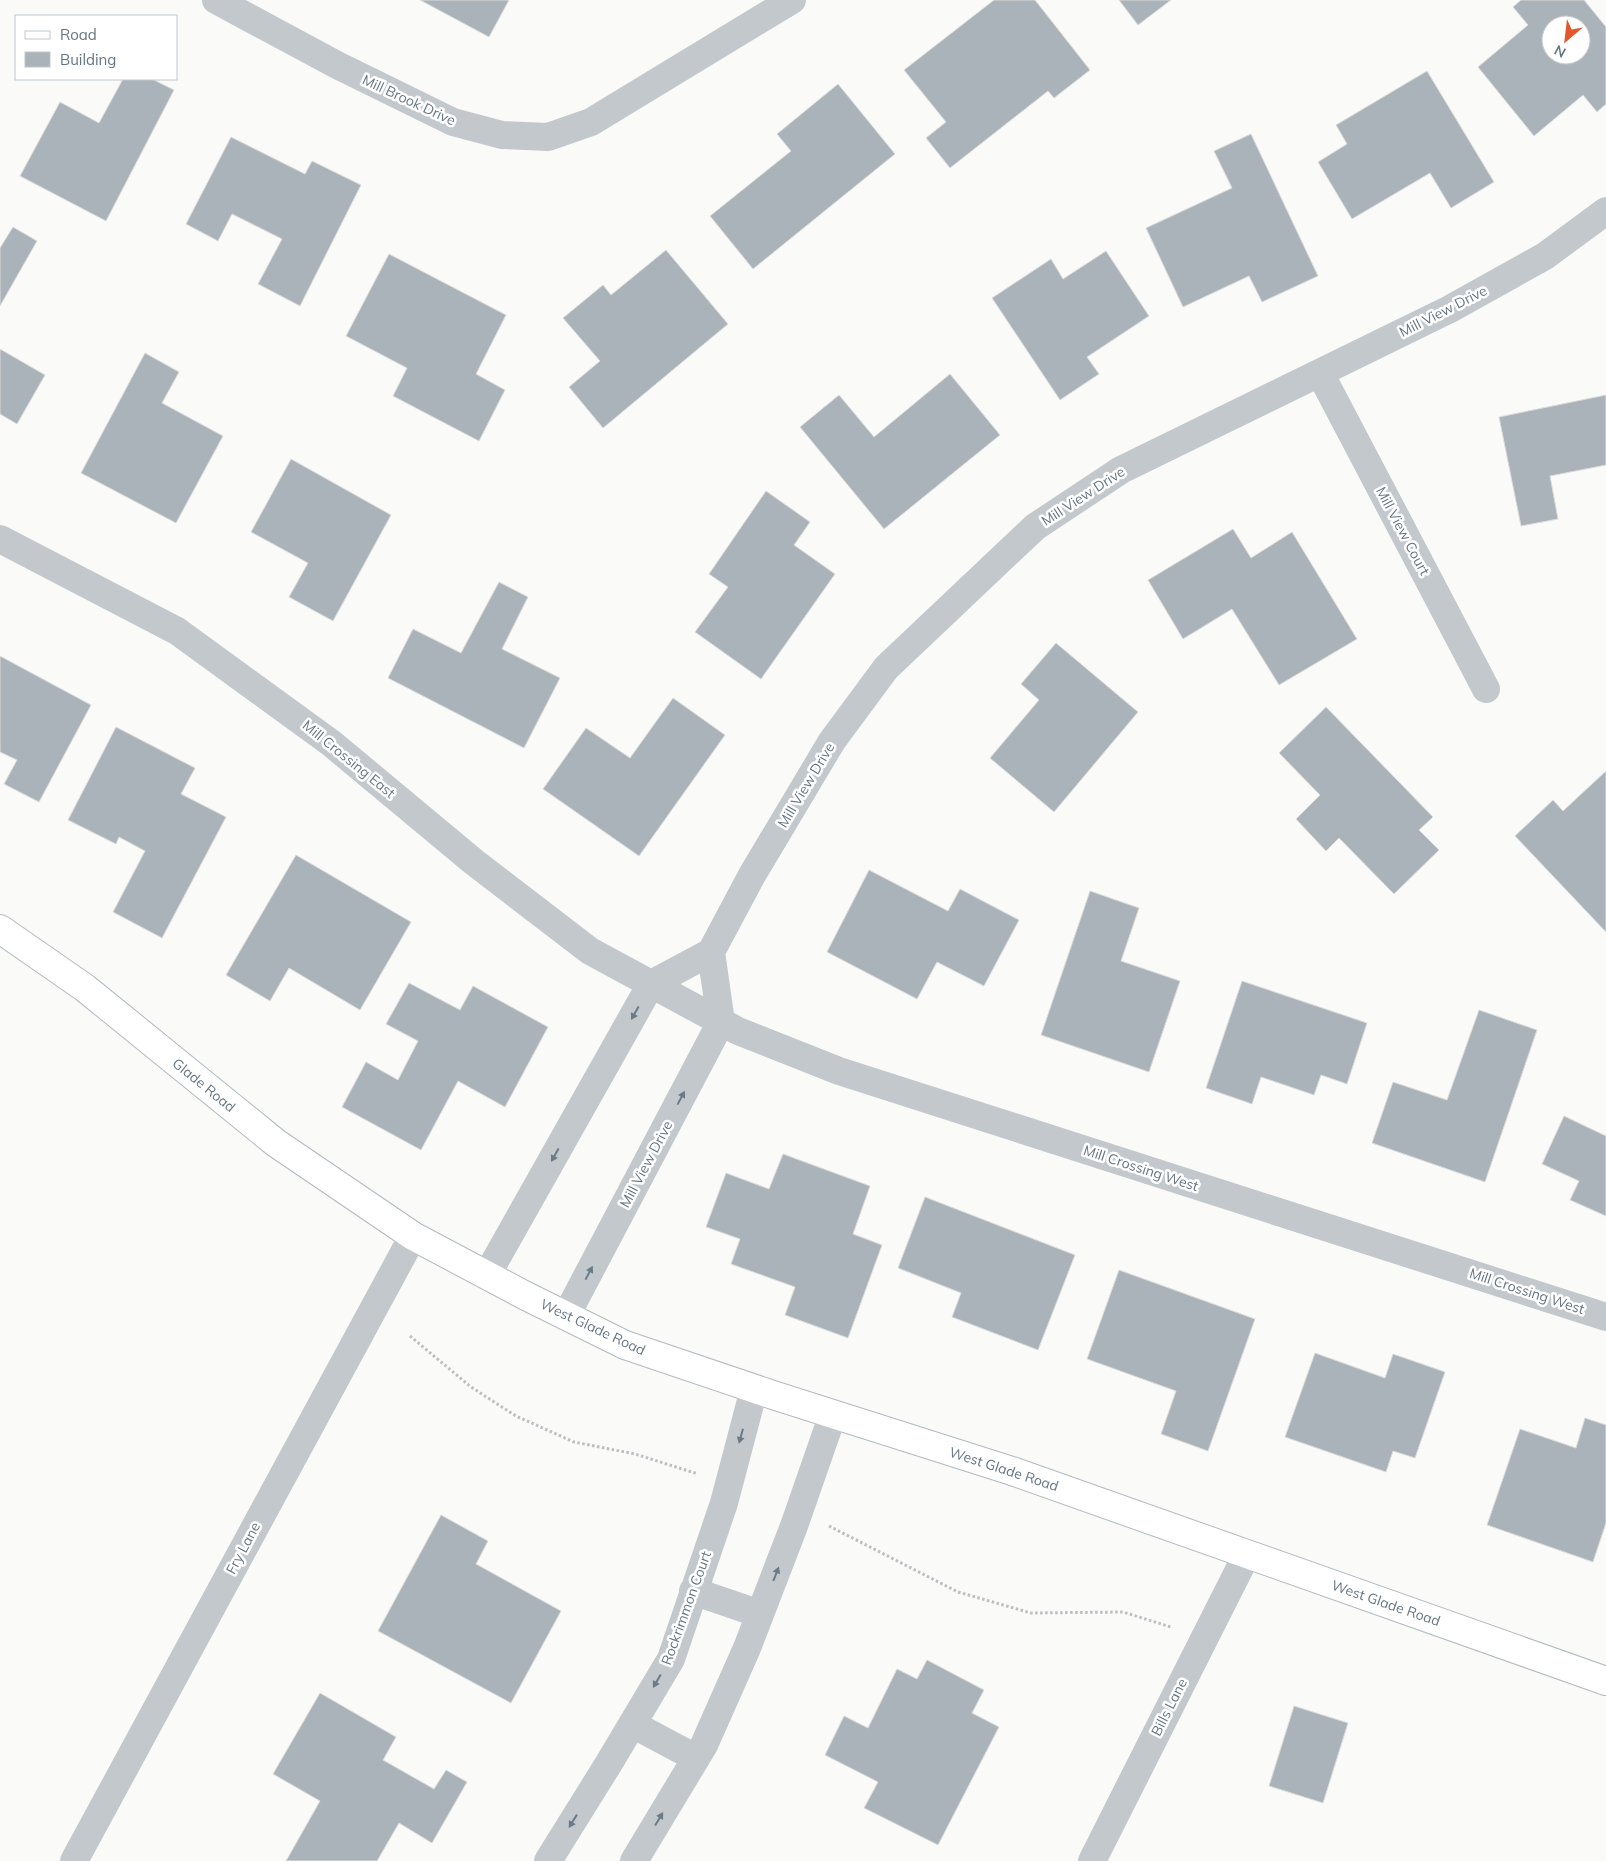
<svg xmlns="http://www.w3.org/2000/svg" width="1606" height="1861" font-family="Mulish,sans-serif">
<rect width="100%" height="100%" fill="#fafaf8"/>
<path fill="#aab3b9" stroke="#dcdcda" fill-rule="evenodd" d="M420,0H509L489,37Z
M994,0H1035L1090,70L1054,98L1048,91L950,168L926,138L946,122L904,70Z
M1119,0H1171L1138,25Z
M1521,0H1584L1606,27V104L1597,112L1583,95L1534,136L1478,67L1528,25L1513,7ZM1551,25H1581V55H1551Z
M1427,71L1494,182L1451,208L1430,173L1352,219L1318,162L1347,144L1336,125Z
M123,79H152L174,90L106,221L20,176L60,102L99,123Z
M838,84L895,154L753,269L710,216L791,151L777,134Z
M1251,134L1318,276L1262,302L1249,276L1183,307L1146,228L1232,188L1214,151Z
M231,137L305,174L312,161L361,185L300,306L258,284L282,239L232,214L218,241L186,224Z
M13,227L37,241L0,306V248Z
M666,250L728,324L603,428L569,387L600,361L563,318L603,285L611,295Z
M1106,251L1149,316L1087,357L1099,374L1060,400L992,298L1051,259L1063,279Z
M389,254L506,315L476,374L505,390L479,441L393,396L407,368L346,336Z
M0,349L45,375L17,424L0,414Z
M145,353L179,372L162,403L223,436L176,523L81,473Z
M950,374L1000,435L884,529L800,427L839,395L874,437Z
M1606,395V465L1550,476L1558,519L1521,526L1499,417Z
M291,459L391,515L333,621L289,597L308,563L251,532Z
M766,491L810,522L794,545L835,574L761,679L695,632L728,587L709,574Z
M1233,529L1251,558L1292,532L1357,639L1279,685L1232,609L1183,639L1148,580Z
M499,582L528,597L502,649L560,678L524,748L388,678L413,629L461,653Z
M1056,643L1138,712L1054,812L990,758L1039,700L1021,684Z
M0,656L91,705L39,802L4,784L17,760L0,752Z
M673,698L725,735L639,856L543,789L586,728L630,758Z
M1326,707L1433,817L1419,830L1439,850L1394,894L1339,838L1326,851L1296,819L1320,795L1279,753Z
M116,727L195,768L181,794L226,817L162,938L113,912L145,851L119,837L116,844L68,820Z
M1606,771V932L1515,836L1553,800L1563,811Z
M296,855L411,922L360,1010L289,968L270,1001L226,975Z
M869,870L948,911L960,889L1019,920L984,986L937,962L917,999L827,952Z
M1090,891L1139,908L1121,961L1180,981L1149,1072L1041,1035Z
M1242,981L1367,1023L1347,1084L1321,1075L1314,1095L1261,1077L1252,1104L1206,1088Z
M409,983L460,1010L473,986L548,1027L505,1107L458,1081L421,1150L342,1107L366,1062L398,1080L418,1041L386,1024Z
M1479,1010L1537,1030L1485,1182L1372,1143L1393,1082L1447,1100Z
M1564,1116L1606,1136V1216L1570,1200L1579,1181L1542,1164Z
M783,1154L870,1186L853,1234L882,1245L848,1338L785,1315L795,1287L731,1264L740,1239L706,1227L726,1173L769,1189Z
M925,1197L1075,1255L1038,1350L952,1317L961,1293L898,1268Z
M1119,1270L1255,1319L1208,1451L1161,1434L1176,1391L1087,1359Z
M1315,1353L1385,1378L1393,1354L1445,1372L1415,1458L1393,1451L1386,1472L1285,1437Z
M1585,1418L1606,1425V1523L1593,1562L1487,1525L1520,1429L1576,1448Z
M441,1515L488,1541L476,1564L561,1611L511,1703L378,1631Z
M927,1660L984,1690L972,1713L999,1727L938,1845L864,1808L878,1782L825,1755L844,1716L868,1728L897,1669L917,1679Z
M320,1693L396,1737L383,1760L434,1789L446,1770L467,1782L432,1843L399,1823L377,1861H286L320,1801L273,1774Z
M1294,1706L1348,1723L1323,1803L1269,1786Z"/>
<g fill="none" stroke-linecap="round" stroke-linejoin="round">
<defs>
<path id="secondary" d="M0,929L85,988L276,1143L413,1236L526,1296L625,1345L776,1396L1012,1471L1606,1681"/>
</defs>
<use href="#secondary" stroke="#b3babf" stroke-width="30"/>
<path stroke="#bbbfc2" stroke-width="3" stroke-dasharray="2.5 2.5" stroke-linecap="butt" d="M410,1336L471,1387L516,1416L574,1442L635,1454L698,1474
M829,1526L958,1592L1031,1613L1123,1612L1171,1627"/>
<path stroke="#c3c8cc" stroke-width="28" d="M216,0L337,65L453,122L502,135L548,137L591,122L792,0
M1320,373L1486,689
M0,539L177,631L331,743L474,862L590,951L738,1031L839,1071L1606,1317
M487,1275L651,984L711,952L752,875L832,741L886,668L1035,527L1121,470L1450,309L1545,256L1606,211
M566,1316L721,1022L711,952
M693,1591L760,1614
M632,1724L696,1758
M74,1861L413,1236
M548,1861L609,1763L671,1659L724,1503L754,1389
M634,1861L704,1745L747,1648L794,1526L833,1414
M1092,1861L1247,1554"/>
<use href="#secondary" stroke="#fff" stroke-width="28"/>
</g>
<defs><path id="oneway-solid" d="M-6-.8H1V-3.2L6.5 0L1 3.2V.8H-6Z" transform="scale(1.25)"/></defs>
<g fill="#6a7a87">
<use href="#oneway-solid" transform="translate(635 1013) rotate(119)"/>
<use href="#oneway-solid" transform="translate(681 1098) rotate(-62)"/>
<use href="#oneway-solid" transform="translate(555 1155) rotate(119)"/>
<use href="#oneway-solid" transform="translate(589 1273) rotate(-62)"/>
<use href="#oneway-solid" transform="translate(741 1436) rotate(105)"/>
<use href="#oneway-solid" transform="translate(776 1574) rotate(-69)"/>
<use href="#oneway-solid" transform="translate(657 1681) rotate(120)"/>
<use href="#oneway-solid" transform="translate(659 1819) rotate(-59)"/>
<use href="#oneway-solid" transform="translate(573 1821) rotate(122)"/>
</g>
<g text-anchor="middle" stroke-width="5" stroke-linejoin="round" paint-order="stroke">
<g font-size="14" fill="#657683" stroke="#fff">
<text transform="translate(409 100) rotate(25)" y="5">Mill Brook Drive</text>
<text transform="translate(1443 311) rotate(-27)" y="5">Mill View Drive</text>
<text transform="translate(1083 496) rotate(-33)" y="5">Mill View Drive</text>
<text transform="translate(1403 531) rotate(62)" y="5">Mill View Court</text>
<text transform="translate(349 759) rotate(39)" y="5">Mill Crossing East</text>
<text transform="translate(806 785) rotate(-59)" y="5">Mill View Drive</text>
<text transform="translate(204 1085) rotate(39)" y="5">Glade Road</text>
<text transform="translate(646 1164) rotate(-62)" y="5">Mill View Drive</text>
<text transform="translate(1141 1168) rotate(18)" y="5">Mill Crossing West</text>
<text transform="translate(1527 1291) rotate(18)" y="5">Mill Crossing West</text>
<text transform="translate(593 1327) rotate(25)" y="5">West Glade Road</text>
<text transform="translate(1004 1469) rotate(18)" y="5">West Glade Road</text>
<text transform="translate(243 1548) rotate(-62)" y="5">Fry Lane</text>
<text transform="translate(1386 1603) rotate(19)" y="5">West Glade Road</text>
<text transform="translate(686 1608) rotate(-70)" y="5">Rockrimmon Court</text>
<text transform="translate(1169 1707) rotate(-63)" y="5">Bills Lane</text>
</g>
</g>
<rect x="15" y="15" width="162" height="65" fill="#ffffff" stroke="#c1c8cd"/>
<rect x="25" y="31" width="25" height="8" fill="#ffffff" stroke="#c1c8cd"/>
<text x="60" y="40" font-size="15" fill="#657683">Road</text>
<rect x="25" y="52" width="25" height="15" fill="#aab3b9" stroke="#c1c8cd"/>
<text x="60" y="65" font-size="15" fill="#657683">Building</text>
<g transform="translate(1566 40) rotate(208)"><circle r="24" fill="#ffffff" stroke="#c1c8cd"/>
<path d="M0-4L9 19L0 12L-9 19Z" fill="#e4572e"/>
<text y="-8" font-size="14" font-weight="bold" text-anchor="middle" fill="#657683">N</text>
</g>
</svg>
